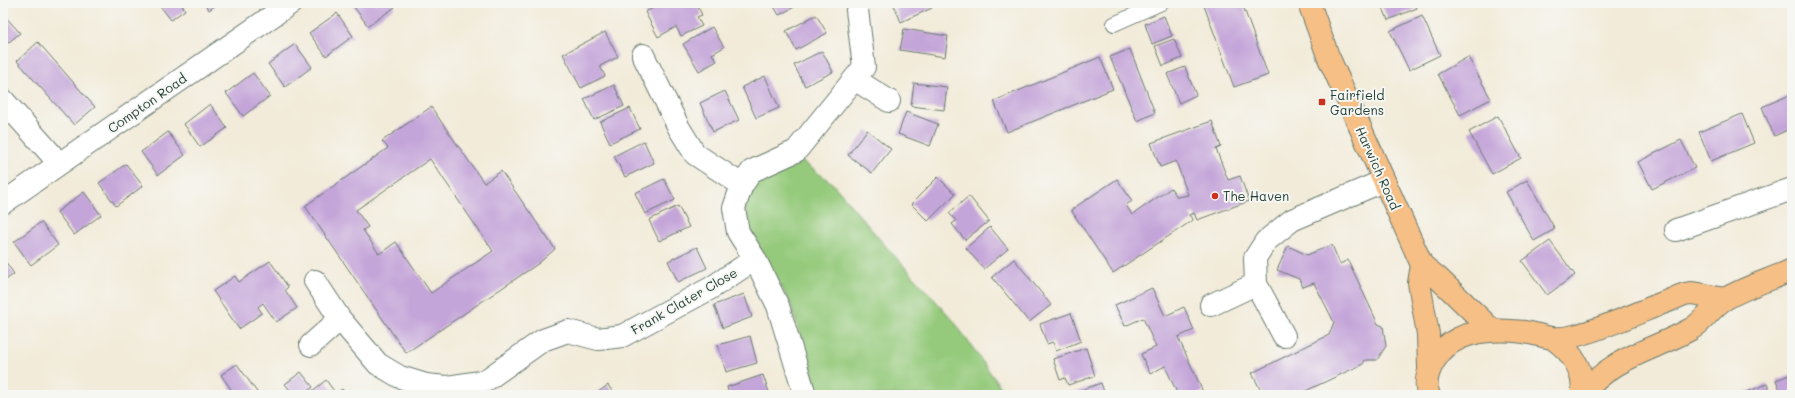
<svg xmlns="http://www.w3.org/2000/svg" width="1795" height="398" font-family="Mali,sans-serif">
<rect width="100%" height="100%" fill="#f6f6f2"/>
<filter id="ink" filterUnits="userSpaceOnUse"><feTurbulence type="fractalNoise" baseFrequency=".025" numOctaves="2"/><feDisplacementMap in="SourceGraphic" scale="8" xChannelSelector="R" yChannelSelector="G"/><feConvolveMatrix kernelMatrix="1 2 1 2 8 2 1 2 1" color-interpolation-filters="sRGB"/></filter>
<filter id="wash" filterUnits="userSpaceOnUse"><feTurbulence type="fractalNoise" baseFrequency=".012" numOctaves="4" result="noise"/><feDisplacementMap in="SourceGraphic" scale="16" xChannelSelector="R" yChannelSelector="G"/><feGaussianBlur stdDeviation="0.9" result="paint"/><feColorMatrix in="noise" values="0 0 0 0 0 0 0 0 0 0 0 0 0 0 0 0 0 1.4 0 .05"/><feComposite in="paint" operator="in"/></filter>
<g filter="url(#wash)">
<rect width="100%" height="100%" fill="#f2ebd9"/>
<path fill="#95ca7b" stroke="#5a8458" d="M797,162H803L832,183L882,242L953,320L1006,395H819L790,303L749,227C743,210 745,195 757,181C762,175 789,165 797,162Z"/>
<g id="blocks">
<path fill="#c4a5d9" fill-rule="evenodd" d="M158,3H181L185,10L171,20Z
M204,3H219L209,10Z
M351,3H392L395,7L368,26Z
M664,3H696L702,15L697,17L702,26L681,36L676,27L658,37L645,12Z
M772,3H802L779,15Z
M893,3H930L932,8L901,22Z
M1203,3H1242L1268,75L1234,87Z
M1381,3H1415L1417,8L1388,20Z
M337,13L353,36L326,56L309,33Z
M3,14L20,33L3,47Z
M816,15L827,33L796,50L786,31Z
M1164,16L1172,36L1152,44L1145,24Z
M1422,16L1440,55L1409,70L1390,31Z
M712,27L724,47L712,54L717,61L699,71L683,44Z
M904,29L948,36L945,57L900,50Z
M605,32L618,57L600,66L605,76L581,88L563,54Z
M1174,39L1182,58L1163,66L1155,46Z
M38,42L95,107L74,125L17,61Z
M295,44L312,67L285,87L268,64Z
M1130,49L1155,113L1137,121L1110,57Z
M822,51L833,72L805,86L794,65Z
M1100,57L1113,89L1007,132L994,101Z
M1468,57L1491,99L1460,115L1438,74Z
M1185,67L1196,95L1179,103L1167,74Z
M253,73L270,96L243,116L226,93Z
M765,76L779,108L756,118L742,87Z
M914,83L947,87L944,110L911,106Z
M614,85L624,106L594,120L584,99Z
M725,91L739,120L713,132L700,103Z
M1792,94V128L1774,136L1762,107Z
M210,104L227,128L200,147L184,124Z
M431,107L484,183L501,171L555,249L539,263L406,353L305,206L388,148L382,141ZM430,159L493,251L431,293L396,242L379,254L363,230L368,227L356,210Z
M630,108L640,129L610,143L600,122Z
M906,112L938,124L930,146L898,134Z
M1742,114L1754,143L1711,161L1699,132Z
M1498,116L1521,158L1492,174L1469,132Z
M1212,121L1221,147L1216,149L1228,180L1240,176L1249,201L1197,220L1194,213L1189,215L1193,220L1113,273L1071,210L1117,179L1132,201L1126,205L1132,215L1171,188L1177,197L1188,195L1176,161L1160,167L1151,143Z
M867,130L891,149L872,173L848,155Z
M168,132L185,155L158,175L141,152Z
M1681,140L1695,168L1652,189L1638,162Z
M644,141L654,163L625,177L614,156Z
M3,163L8,170L3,174Z
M126,164L143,186L116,206L99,183Z
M938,177L955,194L928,221L911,204Z
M664,179L675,200L645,214L635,193Z
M1527,180L1555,229L1534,241L1506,192Z
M84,192L101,215L74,235L57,212Z
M969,196L989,221L965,240L952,224L956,221L949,213Z
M678,206L689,227L659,241L649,220Z
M41,222L58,245L31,265L14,242Z
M990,227L1008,249L984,269L966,248Z
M1550,241L1575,275L1547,295L1522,261Z
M1332,245L1340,264L1348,260L1378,324L1383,326L1386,346L1377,360H1365L1363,364L1297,395H1263L1252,373L1329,335L1334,322L1314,283L1303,287L1299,279L1277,270L1288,246L1307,255Z
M697,247L707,268L678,282L668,261Z
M3,258L14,274L3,282Z
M1014,259L1051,305L1029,322L992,277Z
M270,261L288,287L285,290L297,308L276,322L263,303L258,307L262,313L239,329L213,291L235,276L239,282Z
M1152,288L1165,316L1184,307L1194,330L1178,337L1203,392L1196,395H1178L1165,366L1150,374L1141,354L1156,347L1143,318L1125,326L1115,305Z
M744,294L752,317L723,328L714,305Z
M1071,313L1081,341L1056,351L1053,342L1047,344L1040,324Z
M750,336L757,363L726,372L718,345Z
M1086,348L1095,376L1068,385L1065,378L1060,380L1053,359Z
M237,364L259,395H235L221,375Z
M301,372L313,387L303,395H294L285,384Z
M1792,374V395H1782L1776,380Z
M763,375L770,395H729L727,387Z
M326,380L336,394L342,389L347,395H313L311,392Z
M1101,383L1105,395H1070V394Z
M1767,384L1772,395H1739Z
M608,385L615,395H594Z"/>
</g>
</g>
<g filter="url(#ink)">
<use href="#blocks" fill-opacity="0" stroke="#697a6e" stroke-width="1"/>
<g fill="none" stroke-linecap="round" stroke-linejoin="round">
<defs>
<path id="lane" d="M1114,24L1161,3"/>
<path id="street" d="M643,55L679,128L695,154L742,185
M856,80L889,101
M3,100L51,154
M3,203L291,3
M1676,230L1792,189
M315,281L340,319L378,364L400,377L426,385L446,387L485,381L543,340L568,331L598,339L622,336L711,288L755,259
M1211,305L1256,284
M1284,336L1256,284L1255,258L1266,241L1292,220L1383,181
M311,345L340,319
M805,395L778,306L755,259L738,232L734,208L742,185L752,171L796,151L864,67L857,10"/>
<path id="primary" d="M1309,3L1328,56L1422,265L1419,283L1428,334L1429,369
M1422,265L1437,277L1492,330
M1555,340C1573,353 1584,371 1583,395
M1429,395C1424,384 1428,371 1434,361C1452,330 1492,328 1524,332C1546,335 1551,342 1574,336C1605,328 1635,314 1665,302C1672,300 1683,293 1691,293C1701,294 1713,297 1724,299
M1583,395C1609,358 1654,350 1691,329C1704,322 1712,306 1725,299C1745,287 1770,280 1792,270"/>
</defs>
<use href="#lane" stroke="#697a6e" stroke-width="16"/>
<use href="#street" stroke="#697a6e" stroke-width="24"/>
<use href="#primary" stroke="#697a6e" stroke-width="24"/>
<use href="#lane" stroke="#fff" stroke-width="14"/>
<use href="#street" stroke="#fff" stroke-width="22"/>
<use href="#primary" stroke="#f5bf86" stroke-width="22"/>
</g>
</g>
<g fill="#c8321e" stroke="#f6f6f2" stroke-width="1.5">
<rect x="1318" y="98" width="8" height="8" rx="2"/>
<circle cx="1215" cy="196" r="4"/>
</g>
<g text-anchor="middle" stroke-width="4" stroke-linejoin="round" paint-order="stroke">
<g font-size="13" fill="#1f3d34" stroke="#f6f6f2" text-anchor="start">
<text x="1330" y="100">Fairfield<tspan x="1330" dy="15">Gardens</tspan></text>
<text x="1223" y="201">The Haven</text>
</g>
<g font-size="13" fill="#1f3d34" stroke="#f6f6f2">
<text transform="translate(147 103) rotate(-35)" y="5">Compton Road</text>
<text transform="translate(1378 168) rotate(66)" y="5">Harwich Road</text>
<text transform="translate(684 301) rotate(-30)" y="5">Frank Clater Close</text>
</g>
</g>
<rect width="1795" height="398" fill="none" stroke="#f6f6f2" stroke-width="16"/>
</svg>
